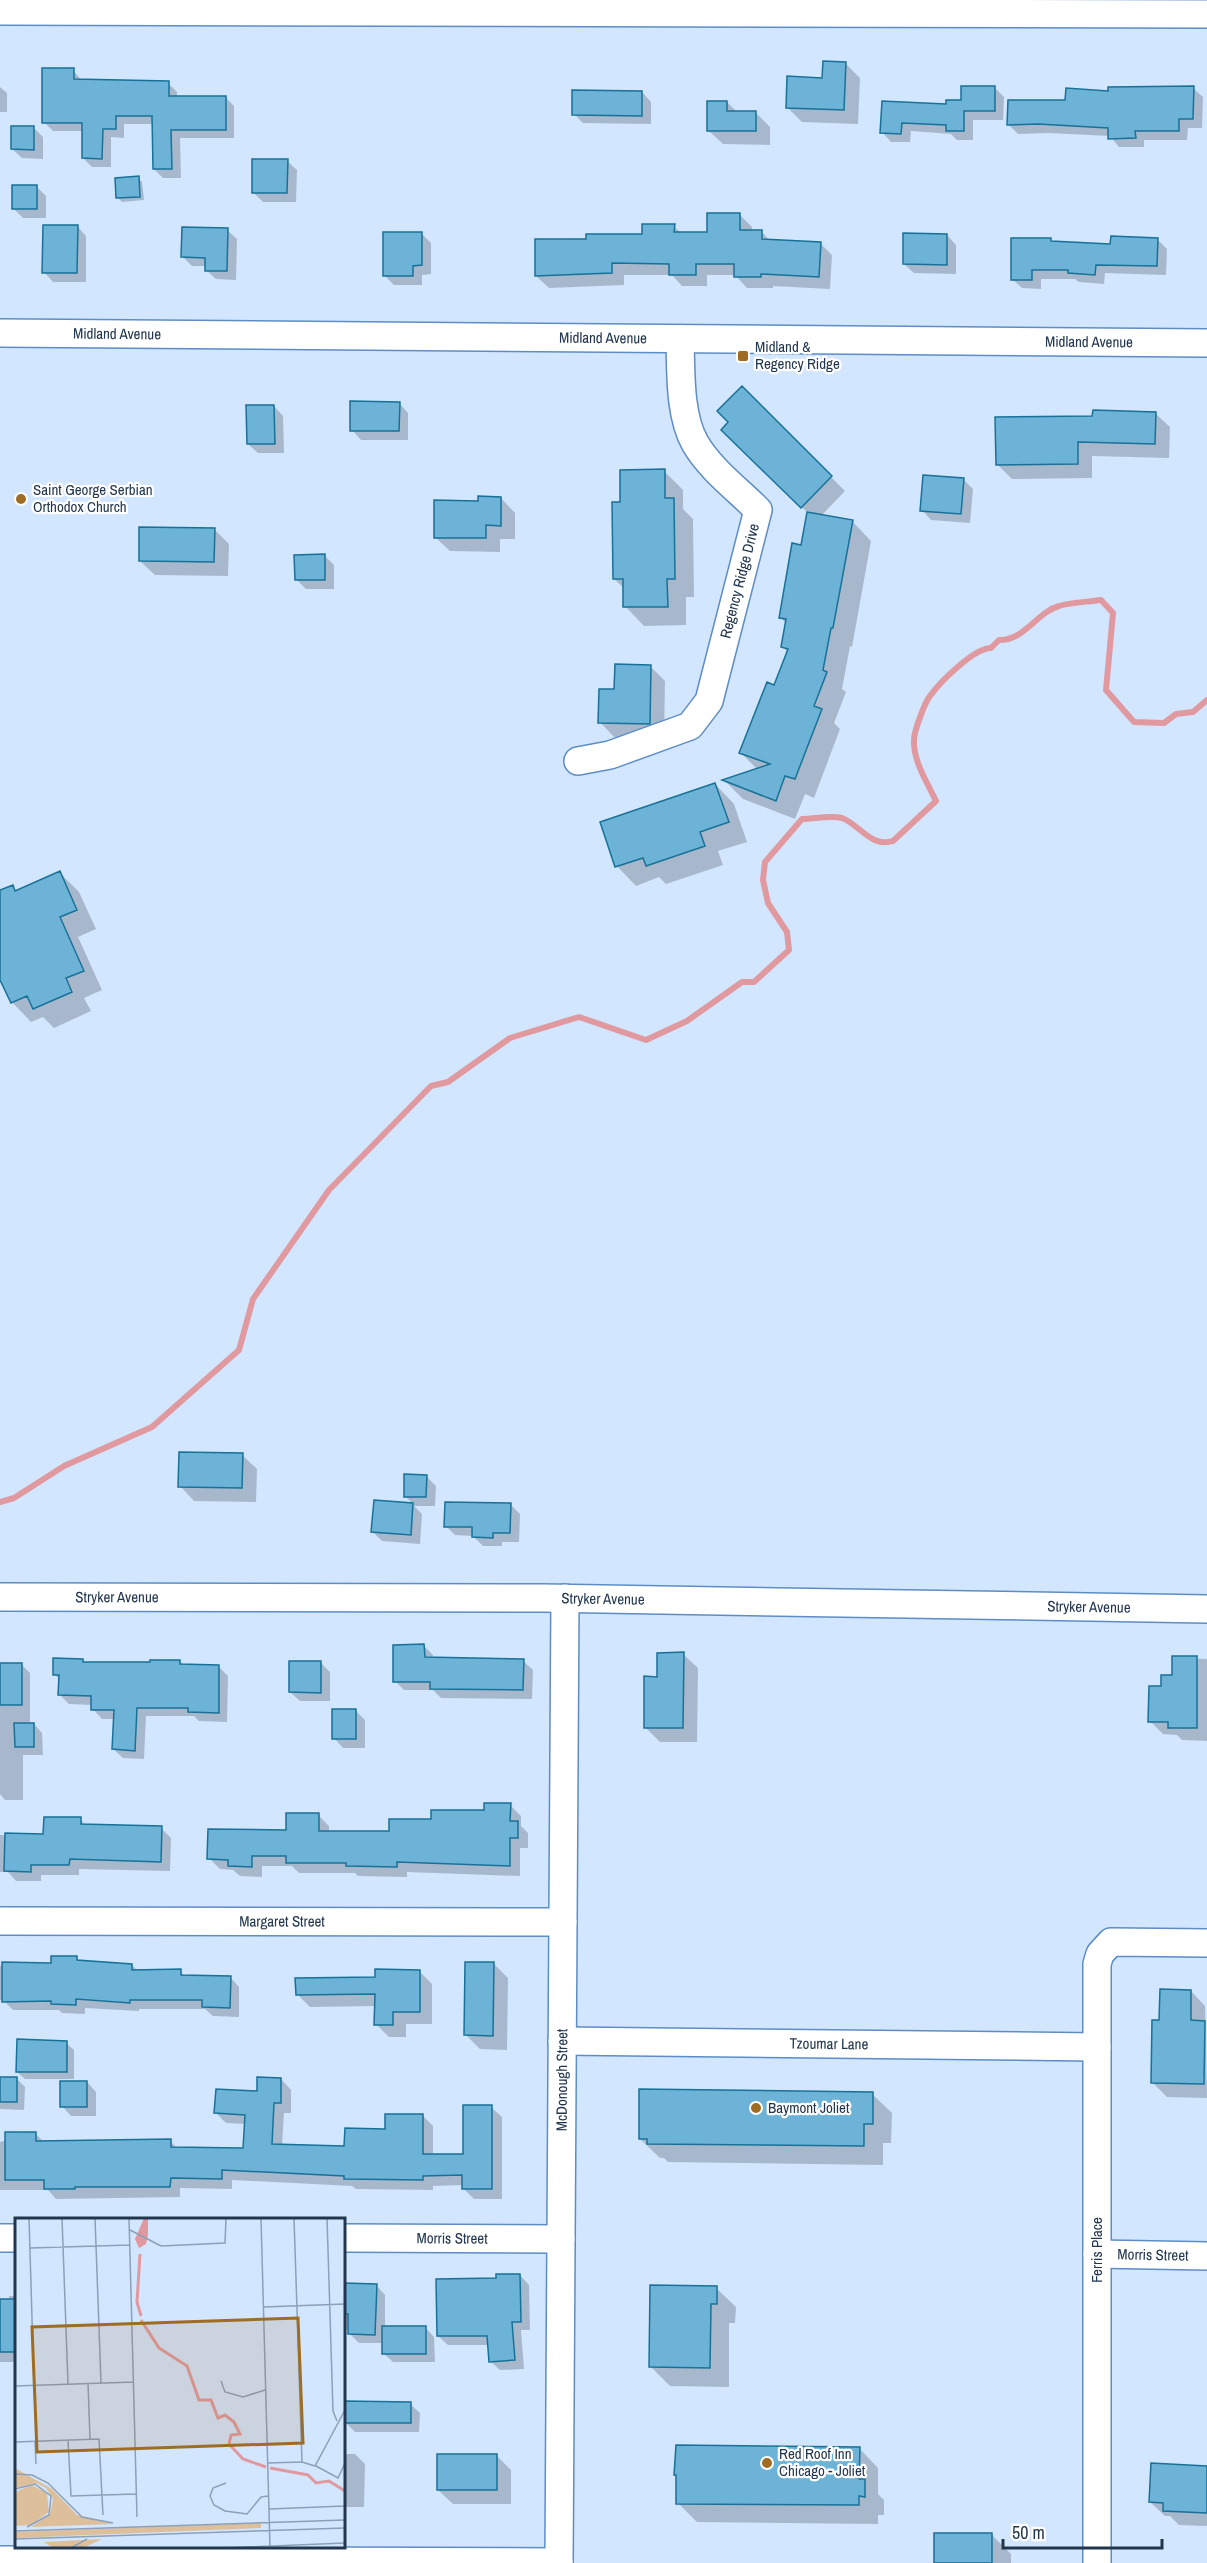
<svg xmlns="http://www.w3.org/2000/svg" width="1207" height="2563" font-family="'Archivo Narrow',sans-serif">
<rect width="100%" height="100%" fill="#d2e6ff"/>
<path fill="#0003" d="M846,64L860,78L858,124L802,122L788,108Z
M73,70L82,81L168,83L177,92V97H225L234,106V138H180L181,178H163L154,169V124H124V138L111,137V167H92L83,158L84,131H53L44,122Z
M0,87L7,93V112H0Z
M994,87L1004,97L1003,120H973V140H957L951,134L911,131L910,142H891L882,132L884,103L948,106Z
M1193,88L1203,97L1202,128H1188L1187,140H1144V147H1119L1110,136L1048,133L1018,134L1009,125L1067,102L1110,92Z
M642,92L651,102V124L583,123L574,114Z
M727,102L737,112L756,113L770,127V145L723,144L708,130Z
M34,128L43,137V159L22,158L12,149Z
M287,161L297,170L296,202H263L253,192Z
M138,178L142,182L144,200L122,202L118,198Z
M37,187L46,196V218H23L13,208Z
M740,215L752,227V231H761L770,241L820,243L832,255L830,289L773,286V288H747L735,275H707V286H682L672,275H624V285L549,288L536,276L588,240L644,236L674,226L682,234H708Z
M77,226L86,236V282H53L44,272Z
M227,230L237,239L236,280L216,279L206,270V266H192L183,257Z
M422,234L431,243V274L422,275V285H394L385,276Z
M947,235L956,245V274L914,273L904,264Z
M1050,239L1053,242L1112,245L1157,239L1167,249L1166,275L1105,273L1104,284L1079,282L1075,279H1041V289L1022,288L1012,279Z
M742,388L845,491L821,516L852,521L871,541L852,647L850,646L842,689L846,692L834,723L840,729L814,798L805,794L795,819L743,799L725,781L758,770L741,753L775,687L788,652L783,647L787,624L781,618L802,547L808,513L723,429L730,422Z
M399,403L408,413V440H361L352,430Z
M274,406L283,416L284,453H258L248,444Z
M1155,413L1170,427L1169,458L1092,456V478L1012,479L997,464Z
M664,471L683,490V509L693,519L694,597H686V625L644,626L625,606V589L614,579L622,504Z
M963,479L973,489L970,523L931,520L922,510Z
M501,498L515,513V539H500V552L450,551L435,537L479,502Z
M214,529L229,544L228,576L155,575L140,561Z
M324,555L334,565V589H306L296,579Z
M650,666L665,681L664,738L614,737L600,722L616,690Z
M715,784L734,804L747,842L718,851L723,865L666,884L659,877L636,886L617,866Z
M60,873L79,892L96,929L78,937L102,990L84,998L91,1011L54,1028L43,1017L31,1022L12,1002L0,976V892L12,887L18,892Z
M242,1455L257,1469L256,1502L194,1501L180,1486Z
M426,1476L436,1486L435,1506H414L422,1514L420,1544L382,1541L373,1532L413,1504L405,1496Z
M510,1504L520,1514L519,1542H502V1546H483L473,1536L455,1535L446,1526Z
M424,1646L433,1655V1659L523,1661L533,1670L532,1699L441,1698L433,1690H404L395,1681Z
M683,1654L698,1668L697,1742H660L645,1727L659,1678Z
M1173,1658L1207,1659V1741L1182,1740L1177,1735L1163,1734L1150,1721L1162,1688L1173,1677Z
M82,1660L85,1663L151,1664L180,1661L185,1666H218L228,1676L227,1722L199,1721L194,1716H146L144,1759L123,1758L113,1749L115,1719H102L93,1709V1705L69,1704L60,1695V1680L54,1674Z
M321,1663L330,1672V1701H300L290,1692Z
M0,1664H21L30,1673V1725L34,1724L42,1733L43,1755H23V1800H5L0,1794Z
M355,1710L365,1720V1748H343L334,1738Z
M510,1805L521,1816V1826L528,1833V1848H520V1876L407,1872V1877L358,1876L355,1873H299L292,1866H262V1877L240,1876L233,1870L220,1869L209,1858L288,1832L318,1815L329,1826V1832L390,1833L432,1821L485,1812Z
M80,1819L87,1826L161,1828L171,1838L170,1871L79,1869V1875H41V1881H16L8,1872H0V1835L45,1836Z
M76,1958L80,1962L132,1965L138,1971H180L186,1977H230L239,1987V2017L213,2016L205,2009H139V2011L85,2008V2014L62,2013L59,2010H13L3,2000H0V1966L53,1964Z
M494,1964L508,1978L507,2050L480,2049L465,2034Z
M419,1971L432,1984V2024H406V2037H389L376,2024V2006L310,2007L297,1994Z
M1191,1991L1205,2006L1207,2098L1167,2097L1152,2082Z
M66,2043L74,2050V2079H25L17,2072Z
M0,2078L17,2079L25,2087L24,2110L0,2109Z
M281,2079L291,2090V2113H284L282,2146L346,2148L423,2116L433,2126V2156H465L491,2107L502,2117V2199H474L464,2189V2185L433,2186V2190L356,2189L352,2186L232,2180V2189L180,2188V2197L56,2199L48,2190H0V2142L35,2133L44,2142L170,2141L178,2149L244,2150L246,2124L226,2123L216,2113L259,2092Z
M87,2082L96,2092V2116H71L62,2106Z
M872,2094L892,2113L891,2143H883V2165L668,2162L664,2158H660L640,2139Z
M520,2275L529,2285L530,2330H521L524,2369L500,2370L490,2361L489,2345H448L438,2336L498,2280Z
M344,2285H376L385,2295V2327H425L434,2337L435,2362H393L383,2353V2343H359L349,2333L350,2330H344Z
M716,2288L736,2307L735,2323H729V2387L670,2386L651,2367Z
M9,2296H16V2362H0V2300H9Z
M410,2404L420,2413L419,2432H355L346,2423Z
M859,2448L878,2468V2494L884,2500V2515H878V2524L697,2522L678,2503Z
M344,2454H355L365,2464L364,2507H344Z
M496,2455L511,2470V2504H453L438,2490Z
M1207,2468V2526L1179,2525L1170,2516H1165L1150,2502Z
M992,2535L1011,2554V2563H936Z"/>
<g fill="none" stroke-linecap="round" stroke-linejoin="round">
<path stroke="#e199a0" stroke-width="6" d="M0,1502L14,1498L64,1466L152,1427L239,1350L253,1299L329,1190L431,1086L448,1082L510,1038L579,1017L646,1040L687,1021L742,982H754L789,950L787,932L768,903L763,880L765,862L802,819C813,819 831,815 842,818C860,825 871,848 893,841L936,801C927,782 913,761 914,740C914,731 925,702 930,696C940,682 974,648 991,648L999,640C1024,641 1037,612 1059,606C1072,602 1088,602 1101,600L1113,613L1106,690L1134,722L1164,723L1176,714L1193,712L1207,700"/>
</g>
<path fill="#6db2d7" stroke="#187298" stroke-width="1.5" d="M823,61L846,62L844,110L786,108L787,76L822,78Z
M42,68H74V79L169,81V96H226V130H171L172,169H153L152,116H116V129H103L102,159L82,158V123H42Z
M961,86H995V111H964V131H946V125L902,123L901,134L880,133L882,101L946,104V100H961Z
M1194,86L1193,119H1179V131H1135L1136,138L1108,139V128L1038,124L1007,125L1008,100H1065L1066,88L1108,91V87Z
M572,90L642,91V116L572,115Z
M707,101H727V111H756V131H707Z
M11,126H34V150L11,149Z
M252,159H288L287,193H252Z
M139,176L140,197L116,198L115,178Z
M12,185H37V209H12Z
M707,213H740V230H762V239L821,242L819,277L761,274V277H734V264H696V275H669V264L612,263V273L535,276V239H586V234H642V224H675L674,232H707Z
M43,225H78L77,273H42Z
M182,227L228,228L227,271H205V258L181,257Z
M383,232H422V265L413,266V276H383Z
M903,233L947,234V265L903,264Z
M1111,236L1158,238L1157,266L1096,265L1095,275L1068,273V270H1032V280H1011V238H1051V241L1110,244Z
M742,386L832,476L801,508L721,430L728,422L717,411Z
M350,401L400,402L399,431H350Z
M246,405H274L275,444H247Z
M1093,410L1156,412L1155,444L1078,442V464L996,465L995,417L1092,416Z
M665,469V498H674L675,579H667L668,607H623V579H613L612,502H620V470Z
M923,475L964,478L961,514L920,511Z
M478,496L501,497V526L486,525V538H434V500L478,501Z
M807,512L853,520L833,628H831L823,670L827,672L814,706L822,709L795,779L785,776L776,801L722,780L770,764L739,753L767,682L774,685L788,649L781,647L786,619L779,618L792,543L801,545Z
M139,527L215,528L214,562L139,561Z
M325,554V580H295L294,555Z
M615,664L651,665L650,724L598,723L599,689H614Z
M715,783L729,822L700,832L705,846L646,866L643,858L615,867L600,822Z
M60,871L77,910L60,917L84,971L66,978L72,992L33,1009L27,996L11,1003L0,980V890L13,885L15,891Z
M179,1452L243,1453L242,1488L178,1487Z
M404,1474L427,1475L426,1497H404Z
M374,1500L413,1503L411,1535L371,1532Z
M445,1502L511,1503L510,1533H493V1538L472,1537V1527H444Z
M424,1644L425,1657L524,1659L523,1690L430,1689V1682H393V1645Z
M684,1652L683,1728H644V1676L657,1677V1653Z
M1172,1656H1197V1728H1168V1722H1148L1149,1686H1161V1675H1172Z
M53,1658L83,1659V1662H150V1660H180V1664L219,1665V1713L188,1712V1708H137L135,1751L112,1749L114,1710H91V1696L58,1695L59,1675H53Z
M289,1661H321V1693L289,1692Z
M0,1663H22V1705H0Z
M332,1709H356V1739H332Z
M14,1723H34V1747H15Z
M484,1803H511L510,1821H518V1838H510V1866L397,1862V1867L346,1866V1863H286V1856H252V1867L228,1866V1860L207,1859L208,1829L286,1830V1813H319V1831H389V1819H431V1810H484Z
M44,1817H81V1824L162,1826L161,1862L70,1859L69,1865H31V1872L4,1871L5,1833L43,1834Z
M51,1956H77V1960L132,1964V1970L181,1969V1975L231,1976L230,2008L202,2007V2000H130V2003L76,1999V2005L51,2004V2001L2,2002V1962L51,1963Z
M465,1962H494L493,2036L464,2035Z
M375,1969L420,1970V2012H393V2025H374L375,1994L296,1995L295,1978L375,1977Z
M1160,1989L1191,1990V2020L1205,2021L1204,2084L1151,2083L1152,2020H1159Z
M17,2039L67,2041V2072H16Z
M0,2077H17V2102H0Z
M257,2077L281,2078V2103H274L272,2144L344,2146L345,2128L385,2129V2114H423V2154H463V2105H492V2189H462V2175L423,2176V2180L344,2179V2176L222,2170V2179L171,2178L170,2187H75V2189H44V2180H5V2132H36V2141L171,2139V2147L243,2148L245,2115L214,2113L216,2089L257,2091Z
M60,2081H87V2107H60Z
M639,2089L873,2092V2124H864V2146L647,2144V2139H639Z
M496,2274H520L521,2322H512L515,2360L489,2362L487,2336H437L436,2279L496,2278Z
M344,2283L377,2284L375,2335L348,2334V2314H344Z
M650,2285L717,2286V2304H711L710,2368L649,2367Z
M0,2299H16V2352H0Z
M382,2326H426V2354H382Z
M344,2401L411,2402V2423H345Z
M676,2445L860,2447L859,2479H865V2497L859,2496V2505L676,2504V2475H674Z
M437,2454H497V2490H437Z
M1151,2463L1207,2466V2513L1163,2511V2503L1149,2502Z
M934,2533H992V2563H934Z"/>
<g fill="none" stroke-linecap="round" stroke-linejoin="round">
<defs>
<g id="minor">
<path d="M0,11L1207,14"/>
<path id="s1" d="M0,333L1207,343"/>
<path id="s2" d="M578,761L610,755L690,726L709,701L758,510C737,489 710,469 695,443C679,415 681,370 680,339"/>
<path id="s3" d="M0,1597L543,1598L1207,1609"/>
<path id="s4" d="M0,1921L563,1922"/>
<path id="s5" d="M562,2041L1097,2047"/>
<path d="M0,2238H16"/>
<path id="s6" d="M344,2238L561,2239"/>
<path id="s7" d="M1097,2254L1207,2256"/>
<path d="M0,2560L559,2562"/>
<path id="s8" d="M559,2563L565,1598"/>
<path d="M1097,2563V1964L1100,1954L1111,1942L1207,1943"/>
</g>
</defs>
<use href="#minor" stroke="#5d8dc4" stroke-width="30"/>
<use href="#minor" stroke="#fff" stroke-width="27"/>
</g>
<g fill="#9e6c22" stroke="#fff" stroke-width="2">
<rect x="737" y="350" width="12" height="12" rx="3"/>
<circle cx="21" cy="499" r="6"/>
<circle cx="756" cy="2108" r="6"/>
<circle cx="767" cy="2463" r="6"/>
</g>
<g text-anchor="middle" stroke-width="4.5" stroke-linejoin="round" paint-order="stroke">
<g font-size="15" fill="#22364e" stroke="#fff">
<text dy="5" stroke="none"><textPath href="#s1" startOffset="117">Midland Avenue</textPath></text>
<text dy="5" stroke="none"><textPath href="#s1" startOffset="603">Midland Avenue</textPath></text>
<text dy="5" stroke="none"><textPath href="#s1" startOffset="1089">Midland Avenue</textPath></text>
<text dy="5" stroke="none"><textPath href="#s2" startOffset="273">Regency Ridge Drive</textPath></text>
<text dy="5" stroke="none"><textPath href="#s3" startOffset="117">Stryker Avenue</textPath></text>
<text dy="5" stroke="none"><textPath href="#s3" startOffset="603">Stryker Avenue</textPath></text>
<text dy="5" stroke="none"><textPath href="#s3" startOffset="1089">Stryker Avenue</textPath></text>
<text dy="5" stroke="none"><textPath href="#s4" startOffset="282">Margaret Street</textPath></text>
<text dy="5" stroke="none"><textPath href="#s5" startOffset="267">Tzoumar Lane</textPath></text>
<text dy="5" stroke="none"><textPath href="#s8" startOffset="483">McDonough Street</textPath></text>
<text dy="5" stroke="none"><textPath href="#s6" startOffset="108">Morris Street</textPath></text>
<text transform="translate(1097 2250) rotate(-90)" y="5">Ferris Place</text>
<text dy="5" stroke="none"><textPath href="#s7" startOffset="56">Morris Street</textPath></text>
</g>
<g font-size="15" fill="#22364e" stroke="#fff" text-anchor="start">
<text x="755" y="352">Midland &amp;<tspan x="755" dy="17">Regency Ridge</tspan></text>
<text x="33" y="495">Saint George Serbian<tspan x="33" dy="17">Orthodox Church</tspan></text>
<text x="768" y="2113">Baymont Joliet</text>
<text x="779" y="2459">Red Roof Inn<tspan x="779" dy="17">Chicago - Joliet</tspan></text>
</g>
</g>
<g transform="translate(15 2218)">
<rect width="330" height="330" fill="#d2e6ff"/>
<path d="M0,250L37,271L62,297L97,306L16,309L35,296L38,281L31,270L21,265L0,270ZM17,267L32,275L34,294L16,307L0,308V274ZM246,305V310L0,320V314ZM87,321L68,330H38L29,324Z" fill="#ddc09b"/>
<path d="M129,0H133V17L131,26L124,30L120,21Z" fill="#e199a0"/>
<path fill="none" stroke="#e199a0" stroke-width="3" d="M125,36L122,84L126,98M126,102L144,130L172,148L184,182H196L203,200L210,197L219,204L225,216L216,217L214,226L228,241L251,249M255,250L293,257L301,265L314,263L330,273"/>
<path fill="none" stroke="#8ca0b8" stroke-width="1.5" d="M14,0L19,167M47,0L53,166M80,0L86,165M114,0L122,299M246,0L255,330M279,0L287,244M312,0L318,193L322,203M115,12L146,28L210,25L211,0M15,30L115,27M248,89L330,86M206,163L210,174L228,179L250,172M73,165L75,221M0,168L119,164M53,222L56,278L121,276M20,223L21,246M0,224L84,221L88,297M252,245L287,244L300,248L330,192M301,248L323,260L330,245M0,256L17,257L33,265L67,299L98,305M211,265L198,270L195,278L199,287L210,293L232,296L246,279L253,278M0,271L20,266L36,278L34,297L12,309M254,291L330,288M0,313L330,302M0,321L330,310M56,330L72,321M207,330L330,325"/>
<path fill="#9e6c22" fill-opacity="0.15" stroke="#9e6c22" stroke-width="3" d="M283,100L288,225L22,234L17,109Z"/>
<rect width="330" height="330" fill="none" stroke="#22364e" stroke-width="3"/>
</g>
<path d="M1003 2539v9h159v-9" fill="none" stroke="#22364e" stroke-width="3"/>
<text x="1012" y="2539" font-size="18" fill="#22364e" stroke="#ffffff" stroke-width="4.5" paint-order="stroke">50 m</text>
</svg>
